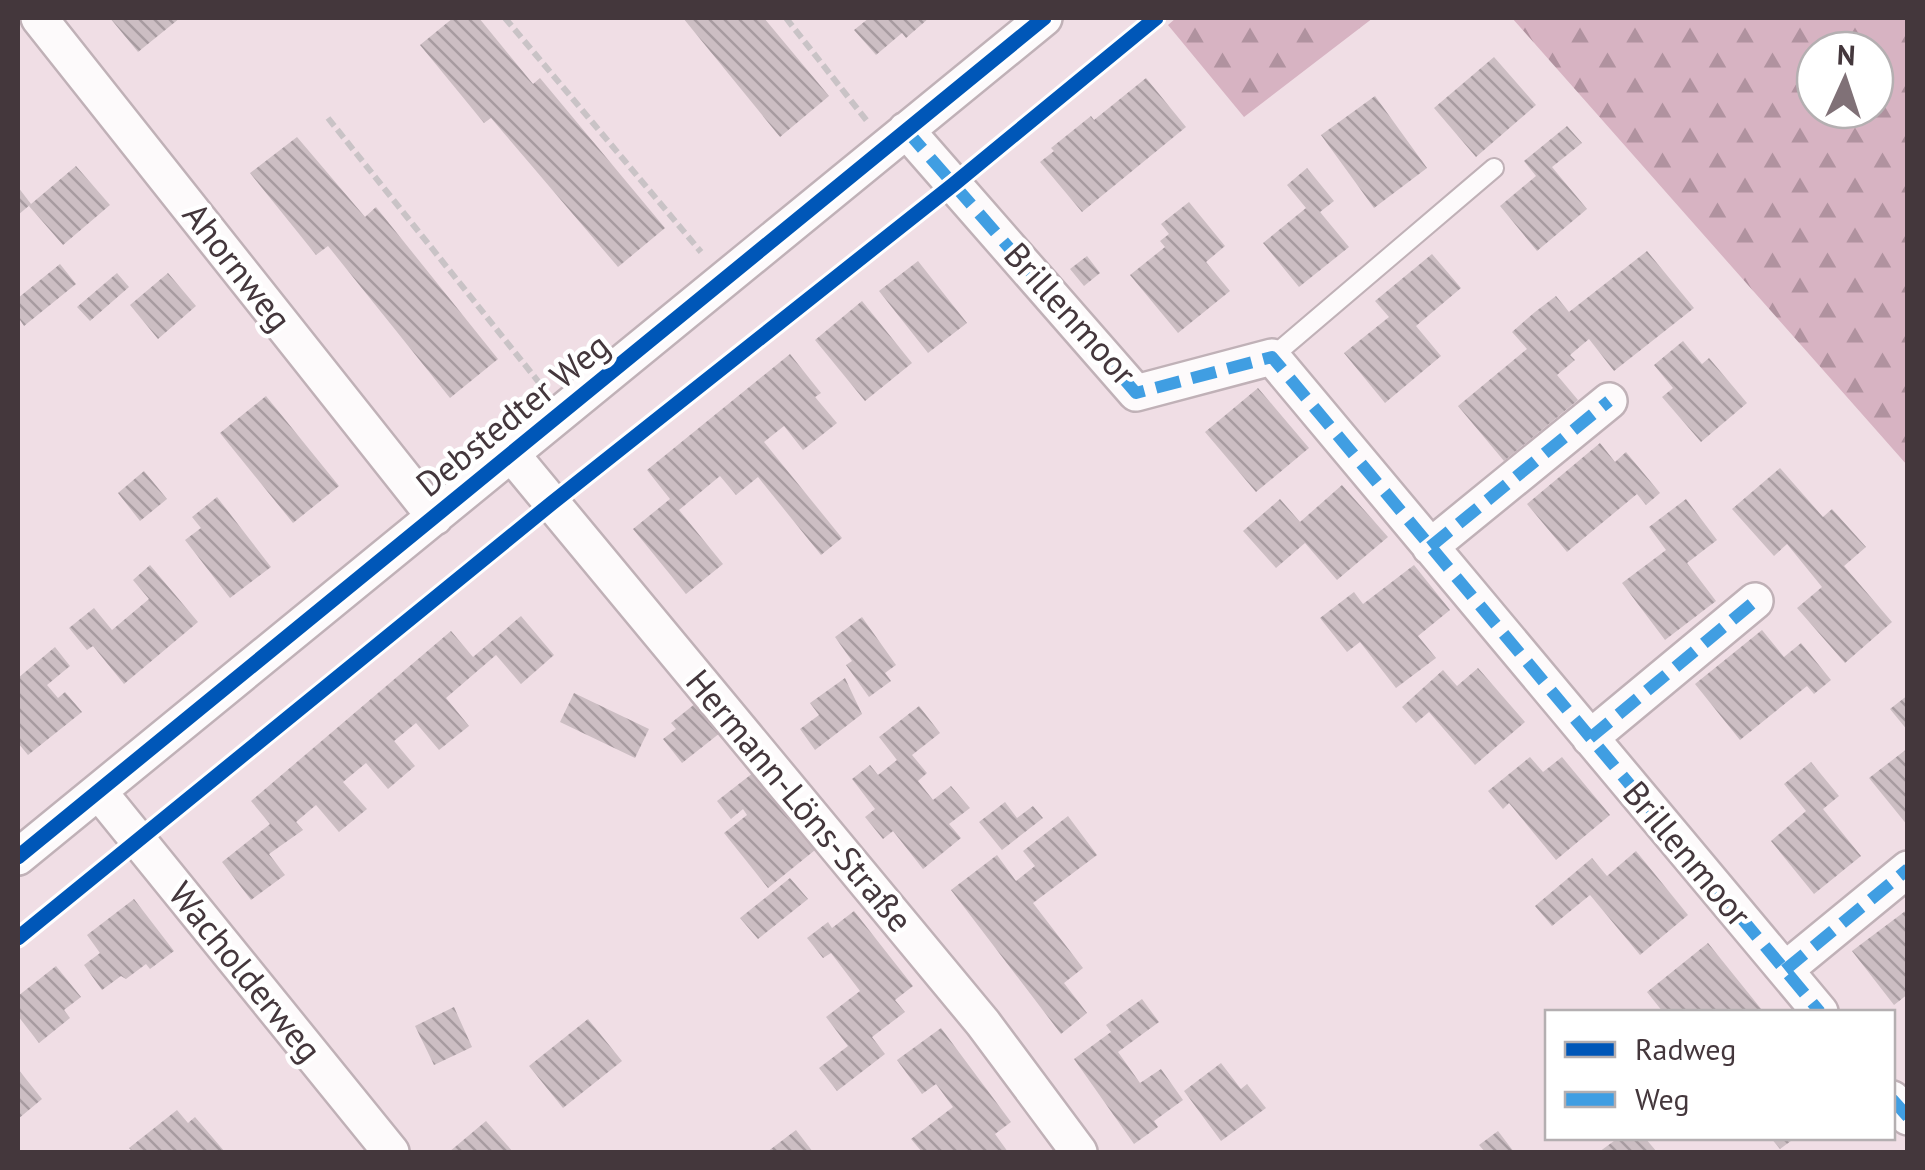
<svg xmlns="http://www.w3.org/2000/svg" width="1925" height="1170" font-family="'PT Sans',sans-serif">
<defs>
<pattern id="forest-firs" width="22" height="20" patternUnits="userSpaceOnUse" patternTransform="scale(2.5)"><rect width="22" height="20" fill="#d7b3c2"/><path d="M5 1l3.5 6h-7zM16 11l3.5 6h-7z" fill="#b0929f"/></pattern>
<pattern id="building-back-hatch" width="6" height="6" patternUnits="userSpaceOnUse" patternTransform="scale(2.5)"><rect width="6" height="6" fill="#ccbec3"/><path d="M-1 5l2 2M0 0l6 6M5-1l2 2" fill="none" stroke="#a79ba0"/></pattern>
</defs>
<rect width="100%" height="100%" fill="#f0dee5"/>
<path fill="url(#forest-firs)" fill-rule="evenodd" d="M1176,18H1373L1244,117L1168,25Z
M1512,18H1907V465ZM1815,50H1875V110H1815Z"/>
<path fill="url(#building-back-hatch)" d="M110,18H180L138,52Z
M453,18H479L533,84L540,78L665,228L618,267L491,118L484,123L420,45Z
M683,18H764L829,96L780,137Z
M869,18H929L906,38L902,33L876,55L854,30Z
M1494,57L1536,105L1476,157L1434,108Z
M1146,78L1186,127L1082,212L1040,162L1054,151L1051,148L1091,116L1094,120Z
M1375,96L1427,168L1374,208L1321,135Z
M1567,126L1582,143L1552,167L1587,209L1537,251L1500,206L1536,176L1524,161Z
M297,137L365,217L376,207L498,359L450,398L328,246L316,255L250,173Z
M76,166L110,205L63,245L29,206L31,204L18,215V187L31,204Z
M1307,168L1334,201L1320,212L1349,247L1299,287L1263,243L1306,208L1287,185Z
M1189,202L1225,246L1206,262L1230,291L1178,333L1130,275L1165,247L1160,241L1169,234L1161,224Z
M1647,251L1694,308L1614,371L1589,339L1570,355L1575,360L1557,375L1578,400L1504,461L1458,406L1527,349L1512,332L1535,312L1556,296L1569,312Z
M1432,254L1461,288L1416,326L1441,356L1385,403L1344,353L1389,317L1375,301Z
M1087,256L1100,273L1084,286L1070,269Z
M918,261L967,323L928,353L879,291Z
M60,264L76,284L24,326L18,317V298Z
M117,273L129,287L90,321L77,307Z
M168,273L196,306L158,339L130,305Z
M862,301L912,363L865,401L815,340Z
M1683,341L1702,364L1709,358L1747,403L1701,442L1662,397L1673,388L1654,365Z
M790,354L821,393L815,397L837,423L803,450L784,426L764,442L842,538L821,555L758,477L736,495L720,476L679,510L723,564L686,594L633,529L670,499L647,470Z
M1258,388L1309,448L1256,492L1205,432Z
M266,396L339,486L293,523L220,433Z
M1600,443L1615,462L1626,452L1660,493L1646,505L1637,494L1567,552L1527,504Z
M1780,468L1823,517L1832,509L1866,547L1844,566L1892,622L1845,663L1797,608L1822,587L1787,544L1774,556L1732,509Z
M144,471L167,499L140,521L118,493Z
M1342,485L1388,537L1337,580L1305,543L1276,568L1243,531L1280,499L1300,522Z
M217,497L271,567L230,598L185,540L201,528L192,517Z
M1686,499L1717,540L1687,563L1716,601L1665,640L1622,583L1666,550L1649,527Z
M150,565L198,622L124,684L93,646L87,650L69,628L94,608L112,630L149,599L133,580Z
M1414,565L1450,610L1418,636L1436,658L1396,688L1360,642L1347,652L1320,618L1354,592L1363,604Z
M521,616L554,655L521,684L496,655L446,698L469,726L439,750L416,723L394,741L415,766L388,789L366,763L343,782L367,809L339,832L316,805L296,822L303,830L269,854L285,875L251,900L222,862L270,824L251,801L451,631L473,657Z
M862,617L896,665L885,673L891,681L869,697L846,665L852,661L835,637Z
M1762,630L1784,657L1801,643L1831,680L1814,694L1807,686L1740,740L1695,684Z
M55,647L70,666L47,685L58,698L65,692L82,712L28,755L18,743V678Z
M1478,668L1525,722L1475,765L1429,712L1416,723L1402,707L1443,670L1457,686Z
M845,678L862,714L815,750L800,729L819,715L810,703Z
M574,693L649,729L635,758L560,722Z
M1908,695V731L1890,709Z
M696,703L720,733L682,763L663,739L676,729L671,723Z
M919,706L940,733L912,755L927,773L918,781L933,800L951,786L970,808L949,824L961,838L923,869L893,831L883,839L865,817L875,809L852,779L870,765L878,775L897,760L879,737Z
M1908,748V826L1869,778Z
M1530,757L1543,772L1562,757L1610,815L1556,860L1509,803L1503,809L1488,791Z
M1811,762L1839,796L1823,809L1861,856L1814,894L1771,841L1806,811L1784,784Z
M758,769L820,846L768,888L724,833L747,815L743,809L731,819L717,801Z
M1005,802L1017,818L1033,806L1043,818L1002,850L979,822Z
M1068,816L1097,855L1033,903L1083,968L1064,983L1087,1013L1061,1034L951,890L997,855L1016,881L1035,866L1023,851Z
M1636,851L1688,915L1640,955L1590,895L1552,926L1535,906L1592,858L1607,876Z
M790,878L808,899L758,939L740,918Z
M134,899L174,951L150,969L146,964L126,979L121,976L102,990L84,965L100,953L87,935Z
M1908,909V994L1894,1005L1852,951Z
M854,911L913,986L895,1000L905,1012L872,1037L885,1054L837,1091L819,1068L848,1046L826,1017L860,991L831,953L823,958L807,938L828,922L832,928Z
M1708,943L1762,1010L1759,1012H1663L1647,992Z
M56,966L81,997L64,1010L70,1018L39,1043L18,1016V996Z
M1142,999L1159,1022L1118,1052L1140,1083L1161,1069L1183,1100L1154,1121L1158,1127L1134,1144L1074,1059L1111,1032L1106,1025Z
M454,1007L472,1047L434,1065L415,1026Z
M588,1019L622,1061L563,1108L529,1066Z
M941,1028L1011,1122L995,1134L1008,1152H922L911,1139L953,1107L936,1084L922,1094L897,1060Z
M1221,1063L1241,1089L1247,1084L1266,1108L1221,1141L1184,1091Z
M18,1069L42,1099L18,1119Z
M177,1110L188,1123L195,1117L225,1152H133L129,1148Z
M486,1121L513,1152H449Z
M796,1130L813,1152H767Z
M1498,1131L1514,1152H1485L1479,1145Z
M1618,1138H1645L1657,1152H1599Z
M1771,1138H1795L1780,1149Z"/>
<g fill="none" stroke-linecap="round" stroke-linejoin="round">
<defs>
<path id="service" d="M1272,357L1494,168"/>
<path id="minor" d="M39,18L435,517
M906,130L1136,393L1272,357L1820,1012
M512,455L983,1023L1079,1152
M1430,547L1609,401
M1590,738L1755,601
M99,792L391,1152
M18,857L1044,18
M1785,970L1908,869
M1892,1099L1908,1117"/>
</defs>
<use href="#service" stroke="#c0b1b7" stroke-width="22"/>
<use href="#minor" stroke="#c0b1b7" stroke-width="40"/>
<path stroke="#c9c3c6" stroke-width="6" stroke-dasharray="10 5" stroke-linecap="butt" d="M505,18L701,252
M786,18L867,121
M328,118L541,385"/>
<use href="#service" stroke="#fdfafb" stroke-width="18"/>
<use href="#minor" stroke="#fdfafb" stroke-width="35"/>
<path stroke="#409ee2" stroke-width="12" stroke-dasharray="25 12" stroke-linecap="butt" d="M906,130L1136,393L1272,357L1820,1012
M1430,547L1609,401
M1590,738L1755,601
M1785,970L1908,869
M1892,1099L1908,1117"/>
<defs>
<path id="cycleway" d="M18,857L1044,18
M18,938L552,503L954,184L1156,18"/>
</defs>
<use href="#cycleway" stroke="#fff" stroke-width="21"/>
<use href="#cycleway" stroke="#0057b8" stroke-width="15"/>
</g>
<g text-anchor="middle" stroke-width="9" stroke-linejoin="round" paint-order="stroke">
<g font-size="35" fill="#44373c" stroke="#fff">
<text transform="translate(237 267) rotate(52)" y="12">Ahornweg</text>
<text transform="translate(1070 314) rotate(48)" y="12">Brillenmoor</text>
<text transform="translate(513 415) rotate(-39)" y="12">Debstedter Weg</text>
<text transform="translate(799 801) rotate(50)" y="12">Hermann-Löns-Straße</text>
<text transform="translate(1687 854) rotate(50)" y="12">Brillenmoor</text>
<text transform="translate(245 972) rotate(51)" y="12">Wacholderweg</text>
</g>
</g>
<rect width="1925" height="1170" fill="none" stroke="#44373c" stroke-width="40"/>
<rect x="1545" y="1010" width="350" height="130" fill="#ffffff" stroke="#b4afb1" stroke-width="2.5"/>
<rect x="1565" y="1042" width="50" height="15" fill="#0057b8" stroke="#b4afb1" stroke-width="2.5"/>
<text x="1635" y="1060" font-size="30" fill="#44373c">Radweg</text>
<rect x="1565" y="1092" width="50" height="15" fill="#409ee2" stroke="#b4afb1" stroke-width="2.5"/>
<text x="1635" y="1110" font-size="30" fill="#44373c">Weg</text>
<g transform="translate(1845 80) rotate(3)"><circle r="48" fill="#ffffff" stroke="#b4afb1" stroke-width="2.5"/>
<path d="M0-8L18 38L0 25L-18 38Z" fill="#807177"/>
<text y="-15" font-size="28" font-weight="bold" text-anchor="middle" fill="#44373c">N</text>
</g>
</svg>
